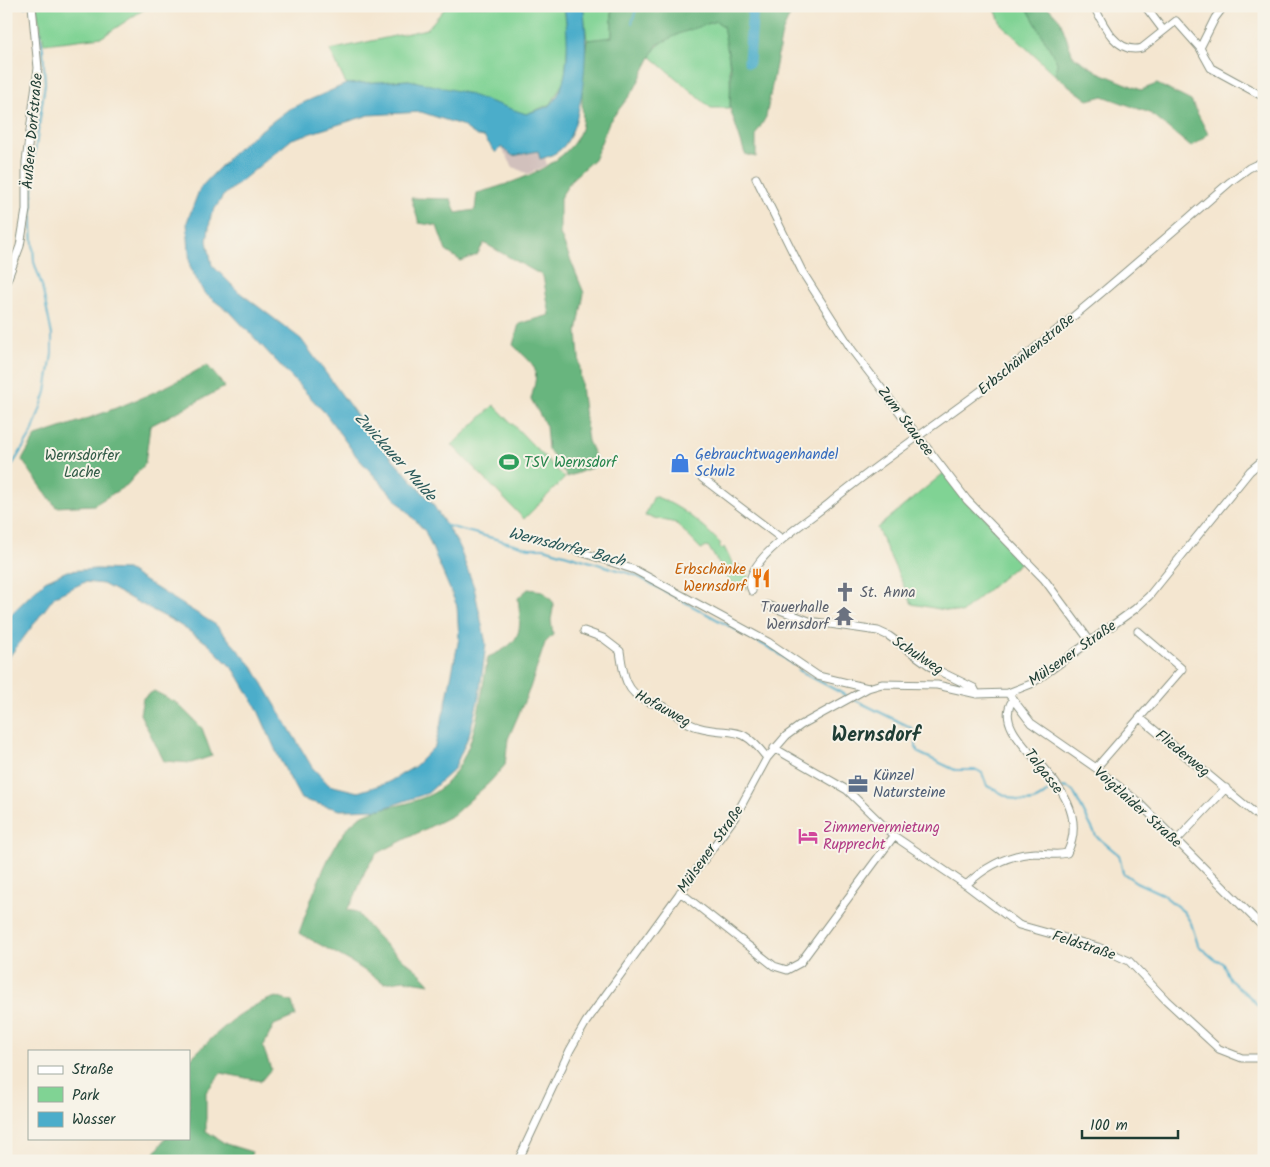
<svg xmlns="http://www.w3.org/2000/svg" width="1270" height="1167" font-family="Kalam,sans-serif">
<rect width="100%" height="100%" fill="#f7f3e8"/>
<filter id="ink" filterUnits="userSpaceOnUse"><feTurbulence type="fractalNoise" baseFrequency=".02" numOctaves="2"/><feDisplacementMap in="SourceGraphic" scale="10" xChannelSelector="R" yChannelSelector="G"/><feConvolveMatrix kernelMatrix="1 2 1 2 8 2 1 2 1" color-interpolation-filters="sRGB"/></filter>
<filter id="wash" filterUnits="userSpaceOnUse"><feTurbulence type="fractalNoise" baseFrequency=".0096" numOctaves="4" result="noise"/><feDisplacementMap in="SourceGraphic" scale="20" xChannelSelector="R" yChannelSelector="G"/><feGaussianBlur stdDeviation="1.12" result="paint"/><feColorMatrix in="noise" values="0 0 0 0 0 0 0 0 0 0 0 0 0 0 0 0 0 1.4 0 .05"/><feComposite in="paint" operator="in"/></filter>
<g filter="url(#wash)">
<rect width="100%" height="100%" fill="#f4e6d0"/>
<path fill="#d1c0bc" d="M501,147L513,156L538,151L540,159L545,158L547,165L528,174L513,167Z"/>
<path fill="#80d394" stroke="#508864" d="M36,6H149L102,37L44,44Z
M447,6H564L568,39L565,79L551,104L526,114L409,80L346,84L330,50L427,29Z
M583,6H612V38L587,40Z
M994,6H1026L1058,62L1056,76L1001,24Z
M716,21L723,26C730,54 731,79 730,108H711L650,56C663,34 692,29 716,21Z
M494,405L565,478L524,519L452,445Z
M945,472L1023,560L961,613L912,604L877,528Z
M654,496C681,506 701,523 721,544L719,546L722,549L724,547L734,567L738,564L749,575L746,582L747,589L729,581L708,546L701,549L676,523L645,516Z"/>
<path fill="#68b57e" stroke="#447959" d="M612,6H794L782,33L766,117L756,134V157L745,154L730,108L731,69L723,26L716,21L681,33L657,45L634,90L609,122L595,158L572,179L560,198V234L584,293L577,332L582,395L588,441L599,465L567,477L548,449L546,426L531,399C540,366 537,368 513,345L519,324L550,315L543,276L484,243L477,255L461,261L446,251L437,226L419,223L411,198L451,199L456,213L475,210L477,193C510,184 565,167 580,132C585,119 581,104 582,90C582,74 585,57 587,40L612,37Z
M1026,6H1047L1060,20L1073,56L1098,72L1141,90L1157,84L1191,101L1208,134L1191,147L1150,113L1103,96L1088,100L1056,76L1057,62Z
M207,365L225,387L150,426L145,464L127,485L94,505L56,507L22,460L36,436C95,417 154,396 207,365Z
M528,589L543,591L554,603L551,620L553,635L545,643L530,688L508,739L505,765L489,783L453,815L376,854L365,871L355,896L347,910L357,912C368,927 380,941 395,953C407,963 420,971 430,984L404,980L384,983L348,960L299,933C310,903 331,838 357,819C372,807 396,808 414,801C422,798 432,795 438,790C476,762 480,699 488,657C522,643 522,632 518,598Z
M154,691L177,703L202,728L212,756L191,763L164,761L140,714L143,698Z
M276,997L292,1002L296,1016L274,1025L263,1047L271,1069L261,1081L221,1073L206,1092V1131L226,1144L252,1152L249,1161H149L166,1138H189V1063L192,1057C219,1032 240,1008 276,997Z"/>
<path fill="#4badca" stroke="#35757f" d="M564,6H583C589,38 585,120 564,146C558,153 548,157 540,159L538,151L513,156L501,147L496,153L484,137L477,136L461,125L421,112L369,115L292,139L223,196L211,215L207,241L212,265L239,292L301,339L369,432L432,503L458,544L474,587L486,644L479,697L469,735L454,769L428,793L381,809L340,810L301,799L279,758L257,708L235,671L207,643L175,622L103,584L85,582L55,596L6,661V623L12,613L45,581L67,571L96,569L127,570L216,625L253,667L312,767L329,785L358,792L387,783L414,767L435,746L446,703L459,638L457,606L425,531L357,457L325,413L232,314L204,293L190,267L187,222L200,188L240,146L289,109L346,84L409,80L462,92L526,114C533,111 545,109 551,104C572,85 568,31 564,6Z"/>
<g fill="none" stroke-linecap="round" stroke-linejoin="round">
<path stroke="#4badca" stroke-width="2" d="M25,6V7
M632,23L637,6
M6,475L32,433L46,392L52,354V335L42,286L34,262L32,226L34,160L45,83L43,49L38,29
M444,525L529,548H544L635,575L777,652L793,665
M798,670L849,697
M853,699L910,727L916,733V747L919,753L955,770H977L982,773L987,786C1002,792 1019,807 1036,800C1044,797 1047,790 1056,788
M1061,787L1068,788L1073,791L1096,836L1119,855L1123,873L1136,882L1162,894L1184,912L1191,923L1198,945L1214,959L1222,962L1230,980L1251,998L1264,1012"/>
<path stroke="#4badca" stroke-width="11" d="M749,62L753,6"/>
</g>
</g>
<g filter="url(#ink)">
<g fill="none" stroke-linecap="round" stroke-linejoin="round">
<defs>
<path id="minor" d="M1094,6C1103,25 1117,55 1142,48L1176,21L1200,48L1211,68L1264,97
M1145,6L1163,30
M1200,48L1215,18L1224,6
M756,178L803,273L852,350L967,500L1044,579L1090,641
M6,283L20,246L26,210V162L38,68L32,6
M702,478L782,539
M566,547L635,570L768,642L818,676L868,688
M752,591C737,563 813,518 832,501C882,460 936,425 987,386C1071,321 1150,251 1230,182L1249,168L1264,161
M767,605L809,621L878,631L889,636L933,668L974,688L977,694
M584,631L603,638L620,651C623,672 625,693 647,701C654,704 662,705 668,709C678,716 686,724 698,727C733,737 739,721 767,758
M1008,693L1031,723L1096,768L1137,801L1264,928
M1140,718L1264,821
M774,748L847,790L894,836
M1096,768L1182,669L1138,631
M1177,840L1226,788
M966,885C986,866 1008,854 1036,853C1047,853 1056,856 1067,853C1101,785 986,743 1012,701
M680,892L774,966L787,970L800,963L894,836L966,885L1019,925L1098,947L1129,961L1166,1000L1219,1049L1242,1058H1264
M518,1161L570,1050L586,1022L735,817L767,758L786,736L801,725L868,688L882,684L937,685L977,694L1008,693L1031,684L1135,609L1149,596L1250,471L1264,459"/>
</defs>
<use href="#minor" stroke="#8a9282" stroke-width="9"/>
<use href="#minor" stroke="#fff" stroke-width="7"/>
</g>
</g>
<defs>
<symbol id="stadium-bare" viewBox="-9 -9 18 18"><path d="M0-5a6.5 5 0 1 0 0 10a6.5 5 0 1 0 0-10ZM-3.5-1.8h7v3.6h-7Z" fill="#2e9e5b" stroke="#f7f3e8" stroke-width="2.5" paint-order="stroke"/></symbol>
<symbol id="shop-bare" viewBox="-9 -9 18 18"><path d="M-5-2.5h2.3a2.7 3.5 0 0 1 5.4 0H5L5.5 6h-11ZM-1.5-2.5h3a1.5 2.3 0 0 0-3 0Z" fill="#3f7fe0" stroke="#f7f3e8" stroke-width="2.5" paint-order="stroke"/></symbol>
<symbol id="restaurant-bare" viewBox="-9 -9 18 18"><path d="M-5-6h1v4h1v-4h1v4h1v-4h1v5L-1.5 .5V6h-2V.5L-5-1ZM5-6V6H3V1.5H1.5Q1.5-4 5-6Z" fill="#e8710a" stroke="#f7f3e8" stroke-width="2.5" paint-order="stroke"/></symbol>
<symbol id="church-bare" viewBox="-9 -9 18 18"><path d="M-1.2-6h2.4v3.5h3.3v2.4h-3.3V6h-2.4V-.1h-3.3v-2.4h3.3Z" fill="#6b7280" stroke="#f7f3e8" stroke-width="2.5" paint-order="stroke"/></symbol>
<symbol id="temple-bare" viewBox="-9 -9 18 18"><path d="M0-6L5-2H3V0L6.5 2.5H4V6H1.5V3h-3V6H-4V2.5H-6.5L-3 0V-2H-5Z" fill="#6b7280" stroke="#f7f3e8" stroke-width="2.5" paint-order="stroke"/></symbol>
<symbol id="office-bare" viewBox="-9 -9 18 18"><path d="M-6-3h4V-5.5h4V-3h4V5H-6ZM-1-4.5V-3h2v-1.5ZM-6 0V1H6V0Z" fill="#5c6f8a" stroke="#f7f3e8" stroke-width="2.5" paint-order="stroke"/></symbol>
<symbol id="hotel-bare" viewBox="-9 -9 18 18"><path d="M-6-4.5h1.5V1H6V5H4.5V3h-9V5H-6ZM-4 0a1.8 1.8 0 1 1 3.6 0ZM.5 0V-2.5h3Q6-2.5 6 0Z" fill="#d1479c" stroke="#f7f3e8" stroke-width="2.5" paint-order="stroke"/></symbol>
</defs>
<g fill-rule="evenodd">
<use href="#stadium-bare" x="495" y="448" width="28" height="28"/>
<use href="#shop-bare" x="666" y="449" width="28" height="28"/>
<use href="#restaurant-bare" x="747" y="564" width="28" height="28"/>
<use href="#church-bare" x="831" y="578" width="28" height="28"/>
<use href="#temple-bare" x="830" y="602" width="28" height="28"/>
<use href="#office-bare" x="844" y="770" width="28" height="28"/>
<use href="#hotel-bare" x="794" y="822" width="28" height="28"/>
</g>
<g text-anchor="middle" stroke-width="4" stroke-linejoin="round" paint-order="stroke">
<g font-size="15" fill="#1f3d34" stroke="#f7f3e8">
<text transform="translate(32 131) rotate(-85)" y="5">Äußere Dorfstraße</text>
<text transform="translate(1026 354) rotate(-39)" y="5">Erbschänkenstraße</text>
<text transform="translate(906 421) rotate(53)" y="5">Zum Stausee</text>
<text transform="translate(1072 653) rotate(-35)" y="5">Mülsener Straße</text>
<text transform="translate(918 655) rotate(33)" y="5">Schulweg</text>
<text transform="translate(663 708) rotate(29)" y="5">Hofauweg</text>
<text transform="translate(1183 753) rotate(39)" y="5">Fliederweg</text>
<text transform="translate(1044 771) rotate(52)" y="5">Talgasse</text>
<text transform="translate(1138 807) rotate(42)" y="5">Voigtlaider Straße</text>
<text transform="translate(710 849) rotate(-55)" y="5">Mülsener Straße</text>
<text transform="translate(1084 945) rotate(18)" y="5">Feldstraße</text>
</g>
<g font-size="15" fill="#366cbe" stroke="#f7f3e8" text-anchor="start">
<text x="695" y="459">Gebrauchtwagenhandel<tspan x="695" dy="17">Schulz</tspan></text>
</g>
<g font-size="15" fill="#325b47" stroke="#f7f3e8">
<text x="82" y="460">Wernsdorfer<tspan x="82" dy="17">Lache</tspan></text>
</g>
<g font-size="15" fill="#27864d" stroke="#f7f3e8" text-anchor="start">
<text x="524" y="467">TSV Wernsdorf</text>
</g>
<g font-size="15" fill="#c56008" stroke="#f7f3e8" text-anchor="end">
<text x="746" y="574">Erbschänke<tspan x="746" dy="17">Wernsdorf</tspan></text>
</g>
<g font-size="15" fill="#5b616d" stroke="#f7f3e8" text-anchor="start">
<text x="860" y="597">St. Anna</text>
<text x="829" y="612" text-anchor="end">Trauerhalle<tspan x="829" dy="17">Wernsdorf</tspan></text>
</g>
<g font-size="15" fill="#4e5e75" stroke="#f7f3e8" text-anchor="start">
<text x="873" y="780">Künzel<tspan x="873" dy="17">Natursteine</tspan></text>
</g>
<g font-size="15" fill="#b23c85" stroke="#f7f3e8" text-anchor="start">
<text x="823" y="832">Zimmervermietung<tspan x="823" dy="17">Rupprecht</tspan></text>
</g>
<g font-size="16" font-style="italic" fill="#2a595a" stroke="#f7f3e8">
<text transform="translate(396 456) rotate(48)" y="6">Zwickauer Mulde</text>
<text transform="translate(567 546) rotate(14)" y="6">Wernsdorfer Bach</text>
</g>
<g font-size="20" font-weight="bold" fill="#1f3d34" stroke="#f7f3e8">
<text x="876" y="741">Wernsdorf</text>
</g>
</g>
<rect width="1270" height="1167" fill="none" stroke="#f7f3e8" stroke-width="25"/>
<rect x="28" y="1050" width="162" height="90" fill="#f7f3e8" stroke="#a1aaa0"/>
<rect x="38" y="1066" width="25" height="8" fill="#ffffff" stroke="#a1aaa0"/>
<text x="72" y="1074" font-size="15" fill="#1f3d34">Straße</text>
<rect x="38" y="1087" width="25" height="15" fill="#80d394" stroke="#a1aaa0"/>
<text x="72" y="1100" font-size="15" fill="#1f3d34">Park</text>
<rect x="38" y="1112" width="25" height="15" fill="#4badca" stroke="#a1aaa0"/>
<text x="72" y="1124" font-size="15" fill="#1f3d34">Wasser</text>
<path d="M1082 1130v8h96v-8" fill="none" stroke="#1f3d34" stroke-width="2.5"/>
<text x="1090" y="1130" font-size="15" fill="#1f3d34" stroke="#f7f3e8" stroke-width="4" paint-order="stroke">100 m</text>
</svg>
